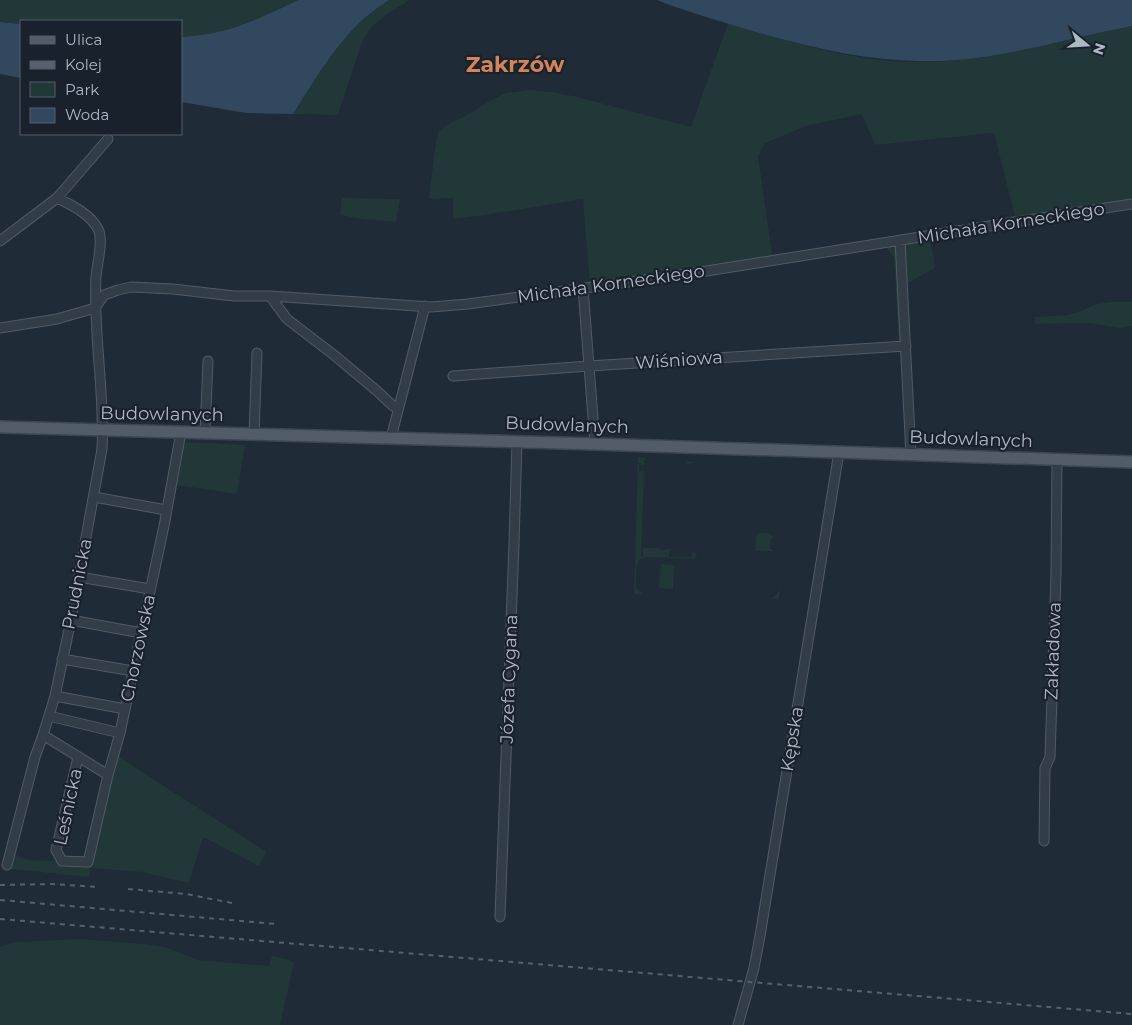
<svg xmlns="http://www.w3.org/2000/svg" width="1132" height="1025" font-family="Montserrat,sans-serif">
<rect width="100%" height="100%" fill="#1f2b37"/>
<path fill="#213738" d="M0,0H298C272,13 244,26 217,32C205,35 193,36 181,37V21H21V24L0,22Z
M389,0H410L386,15L372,27L363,39L338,115L293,114C312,84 331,52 356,26C366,16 377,8 389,0Z
M728,23C791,42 856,63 922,62C993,61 1062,40 1132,26V204L1016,221L994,133L875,145L862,114L805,126L764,144L758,156L773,261L591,287L588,264L583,199L478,216L453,219V198L429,199L435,147L439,131L445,126L471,113L491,100L506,93L529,90L552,92L578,97L691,127Z
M342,198L400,199L396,222L363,219L340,215Z
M930,235L935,268L902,286L911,455L899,347L894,257L882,243Z
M1111,302H1132V326L1120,328L1090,323L1035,324V317L1067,315L1081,311L1096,304Z
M184,442L245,445L237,494L176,485Z
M638,457H643L648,460L694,462L692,464L691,463L687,464V462L644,460V465H641V463H639V472L643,471L644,475L641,556H643V548H660V550H667V548L672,550L669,552V557H691L692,552L696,553L697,554L696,558L693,559L645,557C642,559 640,558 638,562C636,566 635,584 637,588C639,592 640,592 644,594L768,599C774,598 777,595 779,590L782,536L779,599L634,594Z
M759,533C764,533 772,532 773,538H771L770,549L773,550L772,551H755L756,535Z
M661,564L674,565L673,589L659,588Z
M114,752L121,758L266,852L259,866L203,837L189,883L141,872L90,868L89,877L11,869L2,867L5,853L29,860L88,862Z
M79,939L144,944L165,947L198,960L269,966L272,956L287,959L294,962L280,1025H0V947L11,943L21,942Z"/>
<path fill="#32485f" d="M298,0H389C377,8 366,16 356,26C331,52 312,84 293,114L246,113L181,102V37C193,36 205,35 217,32C244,26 272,13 298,0Z
M657,0H1132V26C1074,37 1016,55 957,60C879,66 810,48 736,26C710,18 682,10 657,0Z
M0,22L21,24V78L0,74Z"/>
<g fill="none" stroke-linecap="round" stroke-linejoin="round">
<defs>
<path id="minor" d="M900,240L911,455
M0,241L57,198L108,139
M583,288L595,444
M270,296L287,319L334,355L377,391L393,406L398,408
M95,308L104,295L118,290L131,287L173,289L234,296H270L300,298L431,307L468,304L688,274L1008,223L1132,204
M0,328L57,319L95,308
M453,376L589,366L906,346
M205,432L208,361
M254,434L257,353
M391,438L425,306
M94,497L166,510
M79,577L150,589
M71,620L141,633
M62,659L133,671
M55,696L125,709
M49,716L120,733
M43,735L108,775
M78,757L56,850L62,861L88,862L108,775L120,733L133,671L164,526L181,432
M1044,841L1045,768L1050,757L1056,574L1057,460
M7,865L35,757L43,735L55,696L71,620L102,449C105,392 93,334 96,277C97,264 103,243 99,231C92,215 72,205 57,198
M500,917L514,544L517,441
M738,1025L754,968L760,936L839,452"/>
<path id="major" d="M0,427L595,444L1132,462"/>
</defs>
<use href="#minor" stroke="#505b65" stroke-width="11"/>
<use href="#major" stroke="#3c4651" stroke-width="14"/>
<use href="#minor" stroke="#333d47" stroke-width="9"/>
<use href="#major" stroke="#515c68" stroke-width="11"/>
<path stroke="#55616f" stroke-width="2" stroke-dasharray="5 5" stroke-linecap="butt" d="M0,885L52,884L98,887
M128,889L186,894L237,904
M0,900L276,924
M0,919L1132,1014"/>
</g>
<g text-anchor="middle" stroke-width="4.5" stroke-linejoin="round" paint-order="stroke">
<g font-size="18" fill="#adb8c4" stroke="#19222c">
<text transform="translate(1011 223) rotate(-9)" y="6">Michała Korneckiego</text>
<text transform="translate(611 284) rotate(-8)" y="6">Michała Korneckiego</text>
<text transform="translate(679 360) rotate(-4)" y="6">Wiśniowa</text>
<text transform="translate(162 414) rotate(1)" y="6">Budowlanych</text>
<text transform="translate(567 425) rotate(2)" y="6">Budowlanych</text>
<text transform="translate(971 439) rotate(2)" y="6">Budowlanych</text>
<text transform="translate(77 584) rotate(-79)" y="6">Prudnicka</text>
<text transform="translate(138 648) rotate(-78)" y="6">Chorzowska</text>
<text transform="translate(1053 651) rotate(-88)" y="6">Zakładowa</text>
<text transform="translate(509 679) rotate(-88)" y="6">Józefa Cygana</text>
<text transform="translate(792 739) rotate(-81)" y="6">Kępska</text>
<text transform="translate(68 807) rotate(-78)" y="6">Leśnicka</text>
</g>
<g font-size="22" font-weight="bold" fill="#d48458" stroke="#19222c">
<text x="515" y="72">Zakrzów</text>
</g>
</g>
<rect x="20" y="20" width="162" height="115" fill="#19222c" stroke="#545e69"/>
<rect x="30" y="36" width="25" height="8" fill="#515c68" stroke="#545e69"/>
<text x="65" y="45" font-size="15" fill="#adb8c4">Ulica</text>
<rect x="30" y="61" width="25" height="8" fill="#55616f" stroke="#545e69"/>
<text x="65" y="70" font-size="15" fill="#adb8c4">Kolej</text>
<rect x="30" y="82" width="25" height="15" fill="#213738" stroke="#545e69"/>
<text x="65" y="95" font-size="15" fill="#adb8c4">Park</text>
<rect x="30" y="108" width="25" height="15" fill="#32485f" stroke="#545e69"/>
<text x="65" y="120" font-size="15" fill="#adb8c4">Woda</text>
<g transform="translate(1087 45) rotate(108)" stroke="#19222c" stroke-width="4" paint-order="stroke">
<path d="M0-4L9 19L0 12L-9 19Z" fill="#adb8c4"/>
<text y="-8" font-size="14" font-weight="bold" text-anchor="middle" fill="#adb8c4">N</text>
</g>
</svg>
